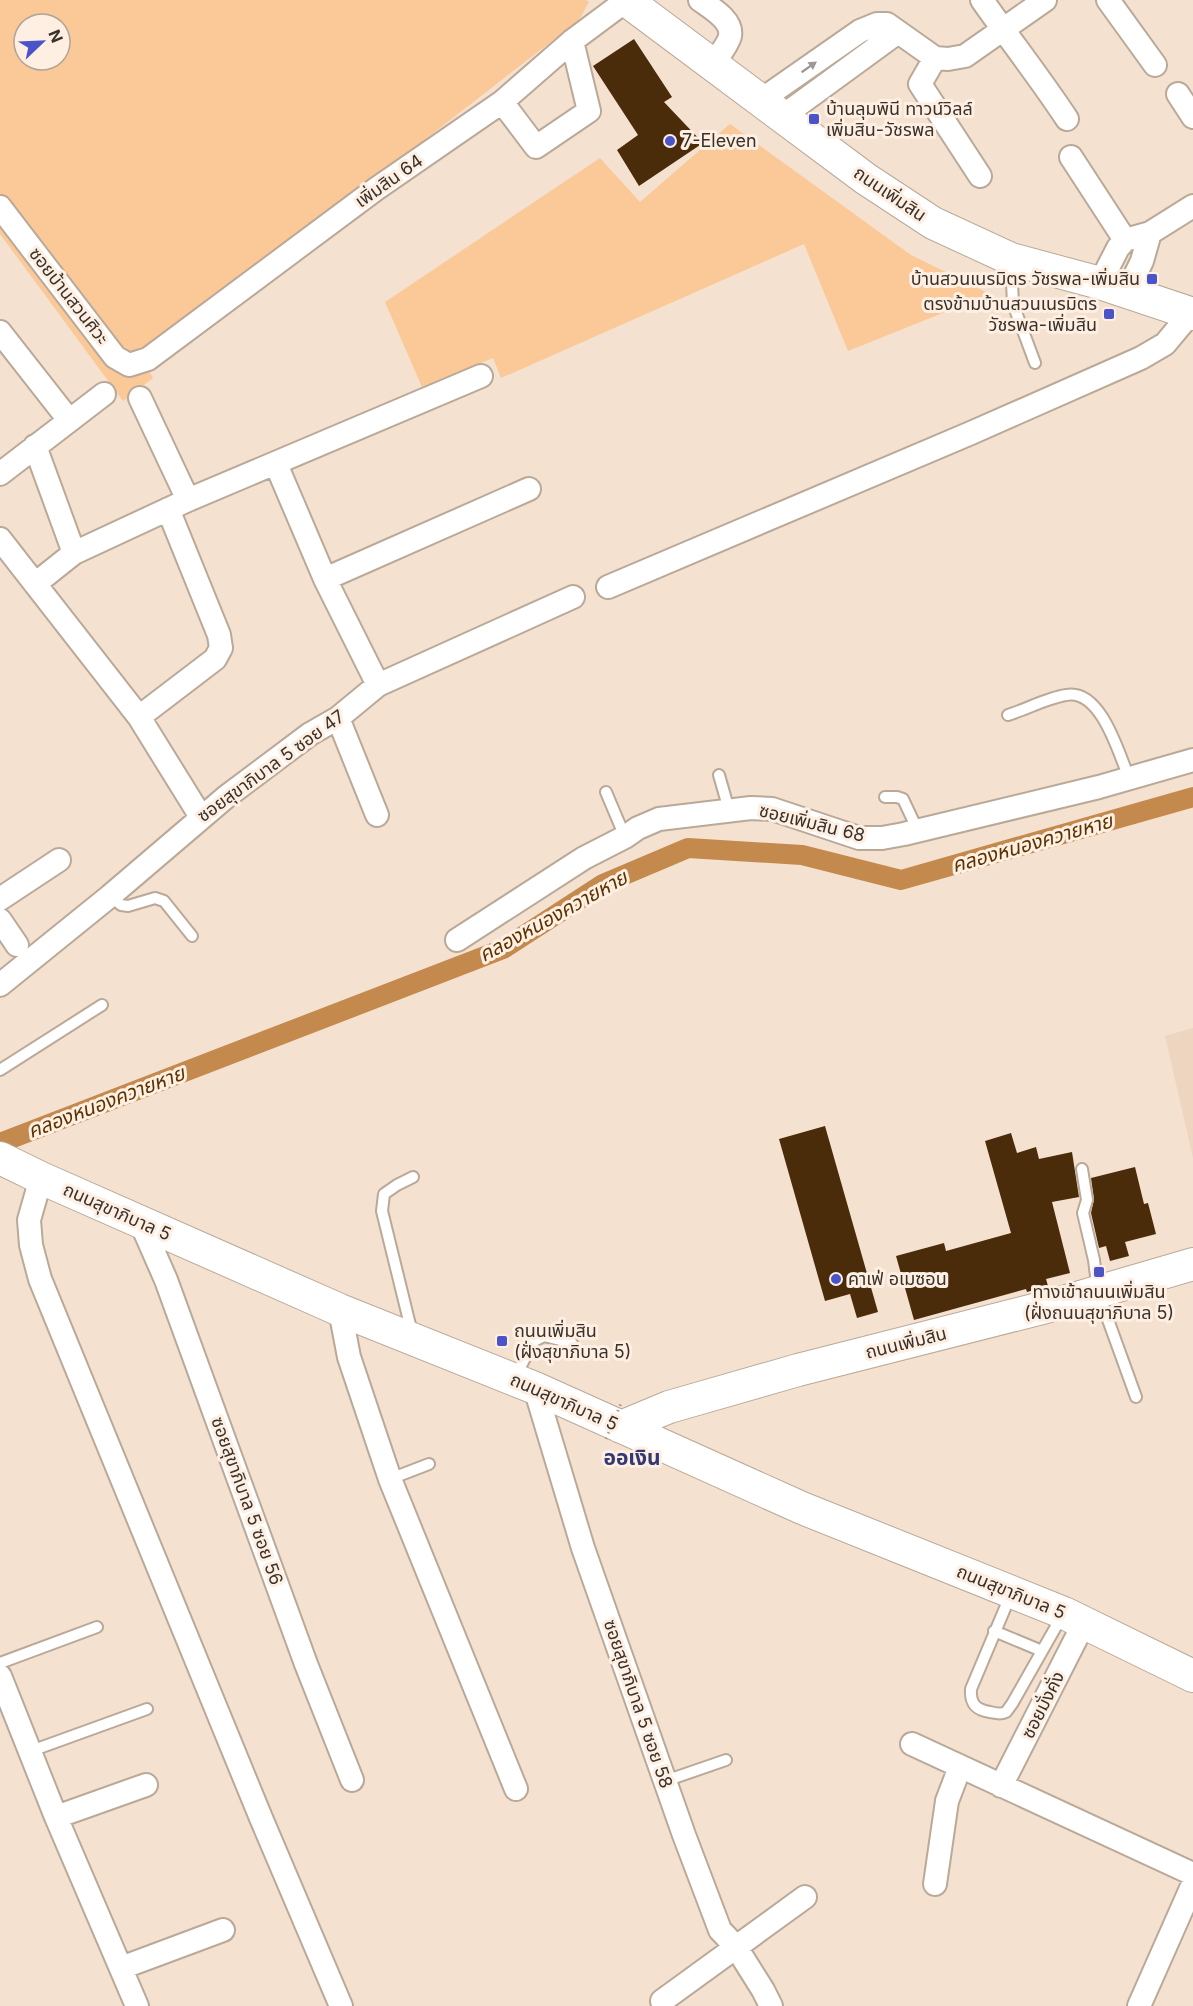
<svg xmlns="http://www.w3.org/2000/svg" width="1193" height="2006" font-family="Inter,'Noto Sans Thai',sans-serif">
<rect width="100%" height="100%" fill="#f4e1d0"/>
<path fill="#eed5bf" d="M1193,1028V1158L1165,1036Z"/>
<path fill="#fbc897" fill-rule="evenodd" d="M0,0H586L589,2L579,20L342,204L139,351L153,378L123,401L0,234ZM24,24H60V60H24Z
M730,124L911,255L990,294L848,351L804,244L501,378L493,358L422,387L385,302L600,158L640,202Z"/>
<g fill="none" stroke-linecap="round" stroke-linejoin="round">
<path stroke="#c4894c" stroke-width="20" d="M0,1143L503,949L603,884L688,848L802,855L901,880L1193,797"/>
</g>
<path fill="#4a2c0a" d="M634,39L672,97L664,102L703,143L639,186L617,150L638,135L593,66Z
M825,1126L878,1312L857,1318L850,1294L825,1301L779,1139Z
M1011,1133L1017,1153L1036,1147L1039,1159L1072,1152L1079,1197L1052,1202L1070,1273L1046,1279L1048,1286L1027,1292L1026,1289L914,1320L896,1256L944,1243L946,1251L1011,1233L985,1141Z
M1135,1167L1144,1204L1148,1203L1156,1234L1125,1242L1129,1256L1110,1261L1106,1246L1099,1248L1091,1213L1094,1199L1091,1178Z"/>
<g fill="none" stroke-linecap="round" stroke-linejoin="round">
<defs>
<path id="lane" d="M1011,262L1013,304L1035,363
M1008,715C1027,709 1047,698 1066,695C1101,688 1119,754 1129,778
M719,775L729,810
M606,792L625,837
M885,797H897L903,799L918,831
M110,896L121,905L128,906L155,898L164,901L192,936
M0,1070L102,1005
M1082,1169L1087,1200L1083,1213L1094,1260L1098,1292L1136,1397
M412,1333L382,1211L384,1194L397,1185L413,1177
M515,1377L534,1341L544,1336L572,1343
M390,1479L429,1464
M1011,1594L971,1689C970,1704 976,1710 990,1712C995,1713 1001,1715 1006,1712C1008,1710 1010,1706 1012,1704L1062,1616
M994,1631L1042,1651
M0,1663L97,1627
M31,1751L147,1709
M665,1781L726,1760"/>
<path id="street" d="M700,0C711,8 733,20 730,36C729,43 717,58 713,65
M982,0C1010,40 1040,78 1067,119
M1108,0L1155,65
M935,58L920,84L980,176
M1178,94L1193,117
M761,100L860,31L877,24H887L935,58L948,59L965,56L1045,0
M502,102L536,147L589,111L572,41
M783,116L898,32
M1071,157L1125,240
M0,207L115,357L129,365L148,359L376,189L502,102L572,41L627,0
M1100,283L1118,248L1125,240L1150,233L1193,206
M1127,292L1142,261L1150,233
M0,332L69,420
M140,398L188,500
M35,446L74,553
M276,464L325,579L378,685
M0,474L104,394
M0,539L139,717L201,817
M325,579L529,489
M35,584L74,553L188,500L481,376
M608,587L971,433L1141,358L1165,344L1190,314
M139,717L215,659L221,648L219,635L168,509
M338,718L377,815
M0,899L59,860
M0,920L17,945
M457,940L584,858L625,837L638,828L659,819L751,808L772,809L859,838H882L904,834L1099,787L1193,760
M0,985L110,896L226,797L310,734L338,718L378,685L573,597
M41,1178L29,1220L31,1245L40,1279L261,1818L341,2006
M141,1223L166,1280L306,1664L352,1780
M340,1310L349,1357L390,1479L516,1789
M535,1388L583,1548L684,1835L720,1930L736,1947L763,1990L771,2006
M0,1676L56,1817L137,2006
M912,1744L1193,1874
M1001,1786L1084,1623
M56,1817L146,1785
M935,1884L947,1801L960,1767
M121,1968L223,1930
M662,2001L805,1897
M1139,2006L1193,1884"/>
<path id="secondary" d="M626,0L866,179L933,223L1011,259L1100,283L1193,314
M0,1158L41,1178L340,1310L535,1388L802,1508L1064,1613L1193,1676
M621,1427L669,1407L798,1370L1046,1307L1193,1264"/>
</defs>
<use href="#lane" stroke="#baa998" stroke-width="14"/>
<use href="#street" stroke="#baa998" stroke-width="26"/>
<use href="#secondary" stroke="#baa998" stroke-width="34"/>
<use href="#lane" stroke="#fff" stroke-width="10"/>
<use href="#street" stroke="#fff" stroke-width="22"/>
<use href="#secondary" stroke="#fff" stroke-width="32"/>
<path stroke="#ac9e91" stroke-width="3" stroke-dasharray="1.5 4.5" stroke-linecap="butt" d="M606,1439L622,1401"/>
</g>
<defs><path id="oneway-solid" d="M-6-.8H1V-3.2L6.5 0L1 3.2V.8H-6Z" transform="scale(1.5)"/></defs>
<use fill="#9c9895" href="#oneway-solid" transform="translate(809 67) rotate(-35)"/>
<g fill="#4b53c9" stroke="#feefe2" stroke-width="2">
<rect x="808" y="113" width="12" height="12" rx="3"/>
<circle cx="670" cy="141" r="6"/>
<rect x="1146" y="273" width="12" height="12" rx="3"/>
<rect x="1103" y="308" width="12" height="12" rx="3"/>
<rect x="1093" y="1266" width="12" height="12" rx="3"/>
<circle cx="836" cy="1279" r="6"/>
<rect x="496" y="1335" width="12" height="12" rx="3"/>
</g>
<g text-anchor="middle" stroke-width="6" stroke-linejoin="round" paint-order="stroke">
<g font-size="18" fill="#39322b" stroke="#feefe2" text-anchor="start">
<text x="826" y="115">บ้านลุมพินี ทาวน์วิลล์<tspan x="826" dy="21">เพิ่มสิน-วัชรพล</tspan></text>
<text x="682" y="147">7-Eleven</text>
<text x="1140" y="285" text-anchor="end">บ้านสวนเนรมิตร วัชรพล-เพิ่มสิน</text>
<text x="1097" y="310" text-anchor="end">ตรงข้ามบ้านสวนเนรมิตร<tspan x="1097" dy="21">วัชรพล-เพิ่มสิน</tspan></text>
<text x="848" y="1285">คาเฟ่ อเมซอน</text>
<text x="1099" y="1298" text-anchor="middle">ทางเข้าถนนเพิ่มสิน<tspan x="1099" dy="21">(ฝั่งถนนสุขาภิบาล 5)</tspan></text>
<text x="514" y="1337">ถนนเพิ่มสิน<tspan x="514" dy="21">(ฝั่งสุขาภิบาล 5)</tspan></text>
</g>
<g font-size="18" fill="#39322b" stroke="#feefe2">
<text transform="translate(389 181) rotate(-35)" y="6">เพิ่มสิน 64</text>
<text transform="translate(890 194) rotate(34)" y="6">ถนนเพิ่มสิน</text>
<text transform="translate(69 296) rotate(52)" y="6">ซอยบ้านสวนศิวะ</text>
<text transform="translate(271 766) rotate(-36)" y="6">ซอยสุขาภิบาล 5 ซอย 47</text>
<text transform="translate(812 823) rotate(14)" y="6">ซอยเพิ่มสิน 68</text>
<text transform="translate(117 1212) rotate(24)" y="6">ถนนสุขาภิบาล 5</text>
<text transform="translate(906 1343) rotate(-14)" y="6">ถนนเพิ่มสิน</text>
<text transform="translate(564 1402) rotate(24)" y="6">ถนนสุขาภิบาล 5</text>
<text transform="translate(247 1501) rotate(70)" y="6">ซอยสุขาภิบาล 5 ซอย 56</text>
<text transform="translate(1011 1592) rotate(22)" y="6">ถนนสุขาภิบาล 5</text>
<text transform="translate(638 1704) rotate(71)" y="6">ซอยสุขาภิบาล 5 ซอย 58</text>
<text transform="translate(1043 1705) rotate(-63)" y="6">ซอยมั่งคั่ง</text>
</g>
<g font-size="20" font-style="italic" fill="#5b3300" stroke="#feefe2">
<text transform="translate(1032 843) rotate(-16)" y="7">คลองหนองควายหาย</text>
<text transform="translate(553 916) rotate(-29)" y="7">คลองหนองควายหาย</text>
<text transform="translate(106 1102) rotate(-21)" y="7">คลองหนองควายหาย</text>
</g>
<g font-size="21" font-weight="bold" fill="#323974" stroke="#feefe2">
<text x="632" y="1465">ออเงิน</text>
</g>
</g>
<g transform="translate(42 42) rotate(67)"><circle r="28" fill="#feefe2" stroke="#afa399" stroke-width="1.5"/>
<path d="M0-4.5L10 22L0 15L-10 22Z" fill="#4b53c9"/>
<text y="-9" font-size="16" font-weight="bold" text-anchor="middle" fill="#39322b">N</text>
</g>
</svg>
